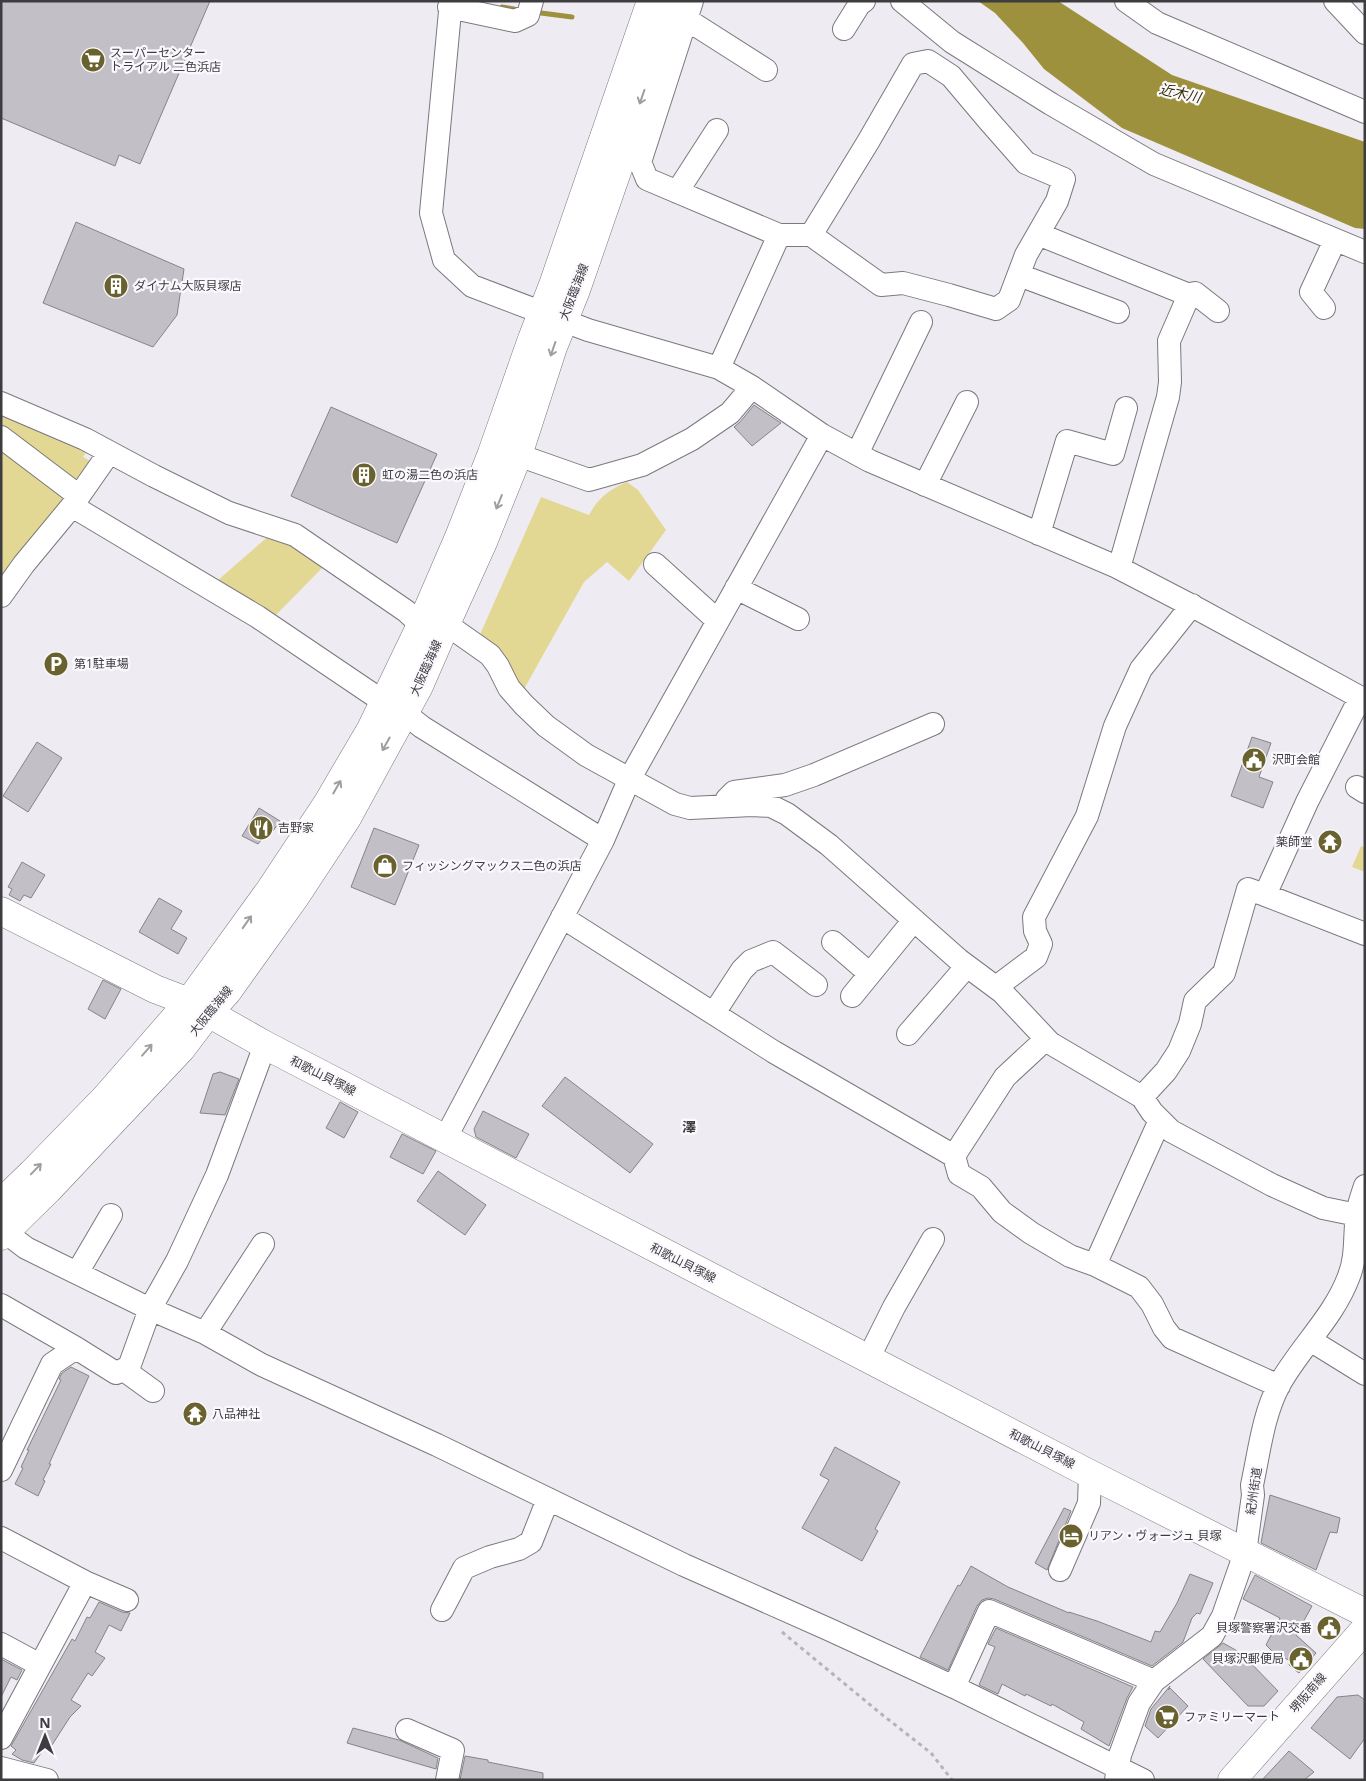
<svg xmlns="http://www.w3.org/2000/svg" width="1366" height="1781" font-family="'Open Sans','Noto Sans JP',sans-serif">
<rect width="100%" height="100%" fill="#efebf2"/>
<path fill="#e2d894" d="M1,412L33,429L58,436L87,451L83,457L92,462L1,577Z
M627,482L638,490L666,530L629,581L607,562L584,582L524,689L507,663L478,639L541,497L589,515C598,498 610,489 627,482Z
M272,533L324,566L275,616L217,581Z
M1361,846L1365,848V872L1352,867Z"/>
<path fill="#9d913d" d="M978,1H1058L1172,75L1365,142V229L1355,228L1122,128L1044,69L1023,43L995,13Z"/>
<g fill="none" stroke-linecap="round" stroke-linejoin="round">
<path stroke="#9d913d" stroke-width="5" d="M502,7L514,9
M541,13L572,17"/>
</g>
<path fill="#c3bfc6" stroke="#868389" d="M1,1H210L140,164L119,155L115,166L1,118Z
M76,222L184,269L177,315L153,347L43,303Z
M754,405L781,423L752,446L734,427L740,422Z
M331,407L437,454L397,543L291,496Z
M1252,737L1271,743L1259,777L1273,782L1263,808L1231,796Z
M37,742L62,758L28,812L3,796Z
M259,808L280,821L268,838L265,835L258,844L242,836Z
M374,828L419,845L395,905L351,887Z
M22,862L45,875L31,898L24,895L20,901L9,895L12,889L8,887Z
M159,898L182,911L171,929L187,938L178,954L139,932Z
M103,980L121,989L105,1019L88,1009Z
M220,1072L239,1079L225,1115L200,1113L213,1074Z
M565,1077L653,1144L630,1173L542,1106Z
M340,1102L358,1112L344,1138L326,1128Z
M483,1111L529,1134L516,1158L476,1137L474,1129Z
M402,1134L436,1151L423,1174L390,1157Z
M438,1171L486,1205L465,1235L417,1201Z
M71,1367L89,1376L49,1464H51L43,1480L45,1481L38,1496L15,1484L23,1468L21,1467L29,1450H27L61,1380L59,1379L62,1373Z
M835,1447L900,1482L875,1529L878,1531L862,1561L802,1528L829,1480L820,1475Z
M1270,1495L1340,1518L1337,1533L1330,1532L1316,1570L1261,1543Z
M1064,1508L1071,1511L1047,1570L1035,1563Z
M971,1566L1008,1587L1069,1613V1612L1097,1621L1151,1642L1155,1631L1160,1632L1177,1603L1190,1574L1213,1583L1200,1614L1197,1613L1192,1618L1183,1642L1152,1666L994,1599L988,1598L982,1600L977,1606L948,1670L920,1657L946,1607L958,1585L960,1586Z
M1255,1575L1312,1606L1296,1635L1316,1653L1299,1673L1289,1665L1291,1661L1274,1653L1266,1645L1280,1618L1243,1599Z
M99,1602L122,1612L130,1613L121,1631L109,1625L95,1652L105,1658L92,1676L88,1673L71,1700L81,1706L70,1717L52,1745L48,1743L34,1763L22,1760L12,1754L16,1750L11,1746L72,1639L75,1641L87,1617L90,1618Z
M996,1628L1133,1687L1127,1698L1109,1746L1081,1729L1084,1722L1052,1704L1051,1706L1026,1694L1025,1696L1002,1684L998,1694L979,1685L995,1647L988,1644Z
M1223,1643L1241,1653L1278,1691L1264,1706H1248L1203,1659Z
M1,1659L22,1670L17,1680L11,1677L1,1697Z
M1170,1686L1168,1690L1170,1688L1188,1706L1158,1738L1145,1726L1151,1709Z
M1358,1695L1365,1700V1738L1350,1759L1311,1728L1337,1697Z
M353,1728L399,1740L438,1758L436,1769L347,1743Z
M1289,1751L1314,1772L1304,1780H1262Z
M465,1756L488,1760V1762L543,1773V1780H460Z"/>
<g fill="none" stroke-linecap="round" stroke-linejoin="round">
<defs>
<path id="minor" d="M451,1L431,213L444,260L472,286L588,330L719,368L752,387L822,435L870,461L1117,567L1198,609L1365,700
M692,1L640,162L647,179L779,235H811L868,142L913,64L928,61L951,76L989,121L1026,163L1064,179L1057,201L1026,255L1009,300L996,309L949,295L903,283L881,285L811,235
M902,1L952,42L1051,104L1154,164L1365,252
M1126,1L1157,23L1365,112
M1335,1L1365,33
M449,7L515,21L528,15L532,1
M686,19L766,70
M844,29L859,5L864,1
M677,192L717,130
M1038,234L1189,295
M1019,275L1118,312
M1324,308L1311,292L1335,240
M719,368L779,235
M1,403L85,439L154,476L229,513L295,535L406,611L421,625
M1,437L79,496
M857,454L921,322
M518,455L589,480L642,465L692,439L730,413L752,387
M925,485L967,402
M72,506L109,453
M1039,534L1067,441L1113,454L1126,408
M655,564L718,621
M1119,568L1168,397L1170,382L1169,341L1189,295L1195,293L1218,311
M736,588L798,619
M1,596L24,564L72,506L258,617L372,694L385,698L422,727L603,840
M446,624L490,655L498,666L509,688L524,705L546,726L586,755L675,804L690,808L752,805L771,806L787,814L829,845L959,960L1002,992L1050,1043L1142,1097L1152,1112L1171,1131L1272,1185L1323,1208L1357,1215
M1357,787L1365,792
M727,799L734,792L785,785L814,775L933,724
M1265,895L1365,934
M562,917L774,1052L954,1156L1005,1077L1046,1039
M833,942L870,974
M996,987L1036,957L1041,944L1035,931L1034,917L1087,816L1115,726L1141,669L1192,605
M852,996L914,920
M714,1013L742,970L751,961L773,952L816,985
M908,1034L967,966
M1142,1097L1166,1071L1179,1051L1190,1024L1195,1001L1224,973L1248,889L1265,895L1307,802L1360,698
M445,1139L603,840L629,780L822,435
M954,1156L959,1174L981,1187L1002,1212L1031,1233L1070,1256L1095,1265L1139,1287L1152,1304L1164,1328L1172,1338L1279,1386
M1,1231L5,1232L26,1248L150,1309L205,1333L262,1365L437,1445L684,1565L828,1629L954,1687L1143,1780
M1095,1265L1160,1120
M77,1273L111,1215
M1,1305L76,1348L116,1373L129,1367L150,1309L177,1261L217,1175L265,1045
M205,1333L263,1244
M1310,1340L1365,1374
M868,1359L894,1307L933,1239
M124,1370L153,1391
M1,1470L52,1364L76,1348
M1,1538L85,1582
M1060,1570L1089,1503L1090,1474
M442,1610L464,1568L490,1557L519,1549L531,1542L548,1499
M1,1644L40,1665
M954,1687L989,1611L1154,1681
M407,1730L453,1750L447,1780
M1,1738L85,1582L127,1600
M1,1768L47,1780
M1116,1780L1120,1755L1139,1703L1154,1681L1212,1636L1223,1616L1245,1553L1253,1495L1252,1485C1259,1453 1263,1415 1279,1385C1300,1347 1334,1317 1349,1276C1357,1256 1354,1236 1357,1215C1358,1206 1362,1195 1365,1186"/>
<path id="major" d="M1,911L155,989L189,1002L265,1045L1090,1474L1365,1613
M1,1203L32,1173L106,1097L189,1002L270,890L327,804L371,729L421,625L459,537L492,453L532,339L553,285L651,1
M1,1236L48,1190L181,1049L209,1012L227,992L295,897L347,818L419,686L446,624L483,542L518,455L553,347L576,290L676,1
M1232,1780L1365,1629"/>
</defs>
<use href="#minor" stroke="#7b787f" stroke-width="24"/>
<use href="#major" stroke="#7b787f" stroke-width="29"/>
<path stroke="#b6b3b9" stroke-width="3" stroke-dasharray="4 4" stroke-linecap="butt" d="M782,1632L880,1713L931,1753L952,1780"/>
<use href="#minor" stroke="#fff" stroke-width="22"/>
<use href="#major" stroke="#fff" stroke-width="28"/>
</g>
<defs><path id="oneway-shaft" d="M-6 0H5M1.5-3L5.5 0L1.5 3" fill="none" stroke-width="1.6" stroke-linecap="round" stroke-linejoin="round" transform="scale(1.25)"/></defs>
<g stroke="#9e9e9f">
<use href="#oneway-shaft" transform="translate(642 97) rotate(109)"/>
<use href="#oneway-shaft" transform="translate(553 349) rotate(109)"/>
<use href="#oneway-shaft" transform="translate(499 502) rotate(112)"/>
<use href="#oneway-shaft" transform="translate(386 744) rotate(119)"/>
<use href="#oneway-shaft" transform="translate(337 787) rotate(-60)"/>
<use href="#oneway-shaft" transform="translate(247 922) rotate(-55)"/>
<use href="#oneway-shaft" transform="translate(147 1050) rotate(-49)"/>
<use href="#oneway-shaft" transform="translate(36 1169) rotate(-46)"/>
</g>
<defs>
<symbol id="supermarket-disc" viewBox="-11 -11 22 22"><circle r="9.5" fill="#69622e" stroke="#fcf9fe"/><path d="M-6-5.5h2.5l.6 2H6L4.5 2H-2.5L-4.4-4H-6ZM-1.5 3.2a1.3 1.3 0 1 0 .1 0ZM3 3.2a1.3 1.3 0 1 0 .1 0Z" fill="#fff"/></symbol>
<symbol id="building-disc" viewBox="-11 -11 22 22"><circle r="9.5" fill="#69622e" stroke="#fcf9fe"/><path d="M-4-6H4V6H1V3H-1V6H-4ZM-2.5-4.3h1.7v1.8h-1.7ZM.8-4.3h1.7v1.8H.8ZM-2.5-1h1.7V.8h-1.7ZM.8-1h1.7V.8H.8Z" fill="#fff"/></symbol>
<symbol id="parking-disc" viewBox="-11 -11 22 22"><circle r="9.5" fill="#69622e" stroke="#fcf9fe"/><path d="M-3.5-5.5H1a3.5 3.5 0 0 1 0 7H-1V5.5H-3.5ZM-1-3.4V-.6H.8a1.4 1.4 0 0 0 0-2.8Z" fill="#fff"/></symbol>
<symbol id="civic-disc" viewBox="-11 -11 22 22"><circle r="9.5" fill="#69622e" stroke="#fcf9fe"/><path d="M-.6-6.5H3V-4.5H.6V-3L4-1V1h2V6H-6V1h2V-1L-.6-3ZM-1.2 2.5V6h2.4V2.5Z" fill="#fff"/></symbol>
<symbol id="restaurant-disc" viewBox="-11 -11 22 22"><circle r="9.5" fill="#69622e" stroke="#fcf9fe"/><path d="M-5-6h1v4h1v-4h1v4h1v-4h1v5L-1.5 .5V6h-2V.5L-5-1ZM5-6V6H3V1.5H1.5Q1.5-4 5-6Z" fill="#fff"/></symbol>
<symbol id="temple-disc" viewBox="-11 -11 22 22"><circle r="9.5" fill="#69622e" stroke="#fcf9fe"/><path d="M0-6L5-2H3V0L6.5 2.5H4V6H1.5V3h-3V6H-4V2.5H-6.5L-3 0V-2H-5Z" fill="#fff"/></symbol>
<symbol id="shop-disc" viewBox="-11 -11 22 22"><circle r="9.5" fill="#69622e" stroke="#fcf9fe"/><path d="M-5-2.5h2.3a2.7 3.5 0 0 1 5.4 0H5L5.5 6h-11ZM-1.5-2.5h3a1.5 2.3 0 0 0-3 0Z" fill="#fff"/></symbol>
<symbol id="hotel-disc" viewBox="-11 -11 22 22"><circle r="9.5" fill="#69622e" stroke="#fcf9fe"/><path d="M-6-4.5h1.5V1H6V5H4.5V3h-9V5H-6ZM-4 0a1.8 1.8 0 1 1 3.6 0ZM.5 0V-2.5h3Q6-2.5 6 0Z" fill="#fff"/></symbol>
</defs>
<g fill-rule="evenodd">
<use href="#supermarket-disc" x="79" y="46" width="28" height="28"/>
<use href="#building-disc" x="102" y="272" width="28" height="28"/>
<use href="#building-disc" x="350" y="461" width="28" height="28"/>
<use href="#parking-disc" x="42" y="650" width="28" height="28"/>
<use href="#civic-disc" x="1240" y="746" width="28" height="28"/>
<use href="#restaurant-disc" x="247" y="814" width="28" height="28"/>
<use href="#temple-disc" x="1316" y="828" width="28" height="28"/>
<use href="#shop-disc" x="371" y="852" width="28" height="28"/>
<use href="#temple-disc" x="181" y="1400" width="28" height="28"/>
<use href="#hotel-disc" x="1057" y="1522" width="28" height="28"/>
<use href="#civic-disc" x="1315" y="1614" width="28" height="28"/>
<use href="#civic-disc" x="1287" y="1645" width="28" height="28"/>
<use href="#supermarket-disc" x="1153" y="1703" width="28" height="28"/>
</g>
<g text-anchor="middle" stroke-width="4.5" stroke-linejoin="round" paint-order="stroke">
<g font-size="12" fill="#3d3c3f" stroke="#fcf9fe" text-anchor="start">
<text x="110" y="57">スーパーセンター<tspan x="110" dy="14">トライアル 二色浜店</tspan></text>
<text x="134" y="290">ダイナム大阪貝塚店</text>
<text x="382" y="479">虹の湯二色の浜店</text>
<text x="74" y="668">第1駐車場</text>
<text x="1272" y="764">沢町会館</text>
<text x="278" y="832">吉野家</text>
<text x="1312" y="846" text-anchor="end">薬師堂</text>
<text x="402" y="870">フィッシングマックス二色の浜店</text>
<text x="212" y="1418">八品神社</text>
<text x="1088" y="1540">リアン・ヴォージュ 貝塚</text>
<text x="1312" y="1632" text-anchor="end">貝塚警察署沢交番</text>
<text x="1284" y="1663" text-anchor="end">貝塚沢郵便局</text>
<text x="1184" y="1721">ファミリーマート</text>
</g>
<g font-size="12" fill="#3d3c3f" stroke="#fcf9fe">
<text transform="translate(574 292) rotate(-69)" y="4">大阪臨海線</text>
<text transform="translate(426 668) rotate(-66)" y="4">大阪臨海線</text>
<text transform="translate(211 1011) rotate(-51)" y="4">大阪臨海線</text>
<text transform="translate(323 1076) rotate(27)" y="4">和歌山貝塚線</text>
<text transform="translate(683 1263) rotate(27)" y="4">和歌山貝塚線</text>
<text transform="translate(1042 1449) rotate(27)" y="4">和歌山貝塚線</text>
<text transform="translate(1254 1491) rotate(-82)" y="4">紀州街道</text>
<text transform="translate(1308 1693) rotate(-49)" y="4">堺阪南線</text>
</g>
<g font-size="14" font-style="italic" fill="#342f0a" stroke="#fcf9fe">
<text transform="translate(1180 93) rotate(13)" y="5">近木川</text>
</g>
<g font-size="14" font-weight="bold" fill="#3d3c3f" stroke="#fcf9fe">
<text x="689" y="1132">澤</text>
</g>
</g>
<rect width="1366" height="1781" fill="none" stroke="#3d3c3f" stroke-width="5"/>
<g transform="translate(45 1736)" stroke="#fcf9fe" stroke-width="4" paint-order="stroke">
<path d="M0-4L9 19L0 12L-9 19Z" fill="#3d3c3f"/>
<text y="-8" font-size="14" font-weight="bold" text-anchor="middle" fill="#3d3c3f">N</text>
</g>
</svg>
